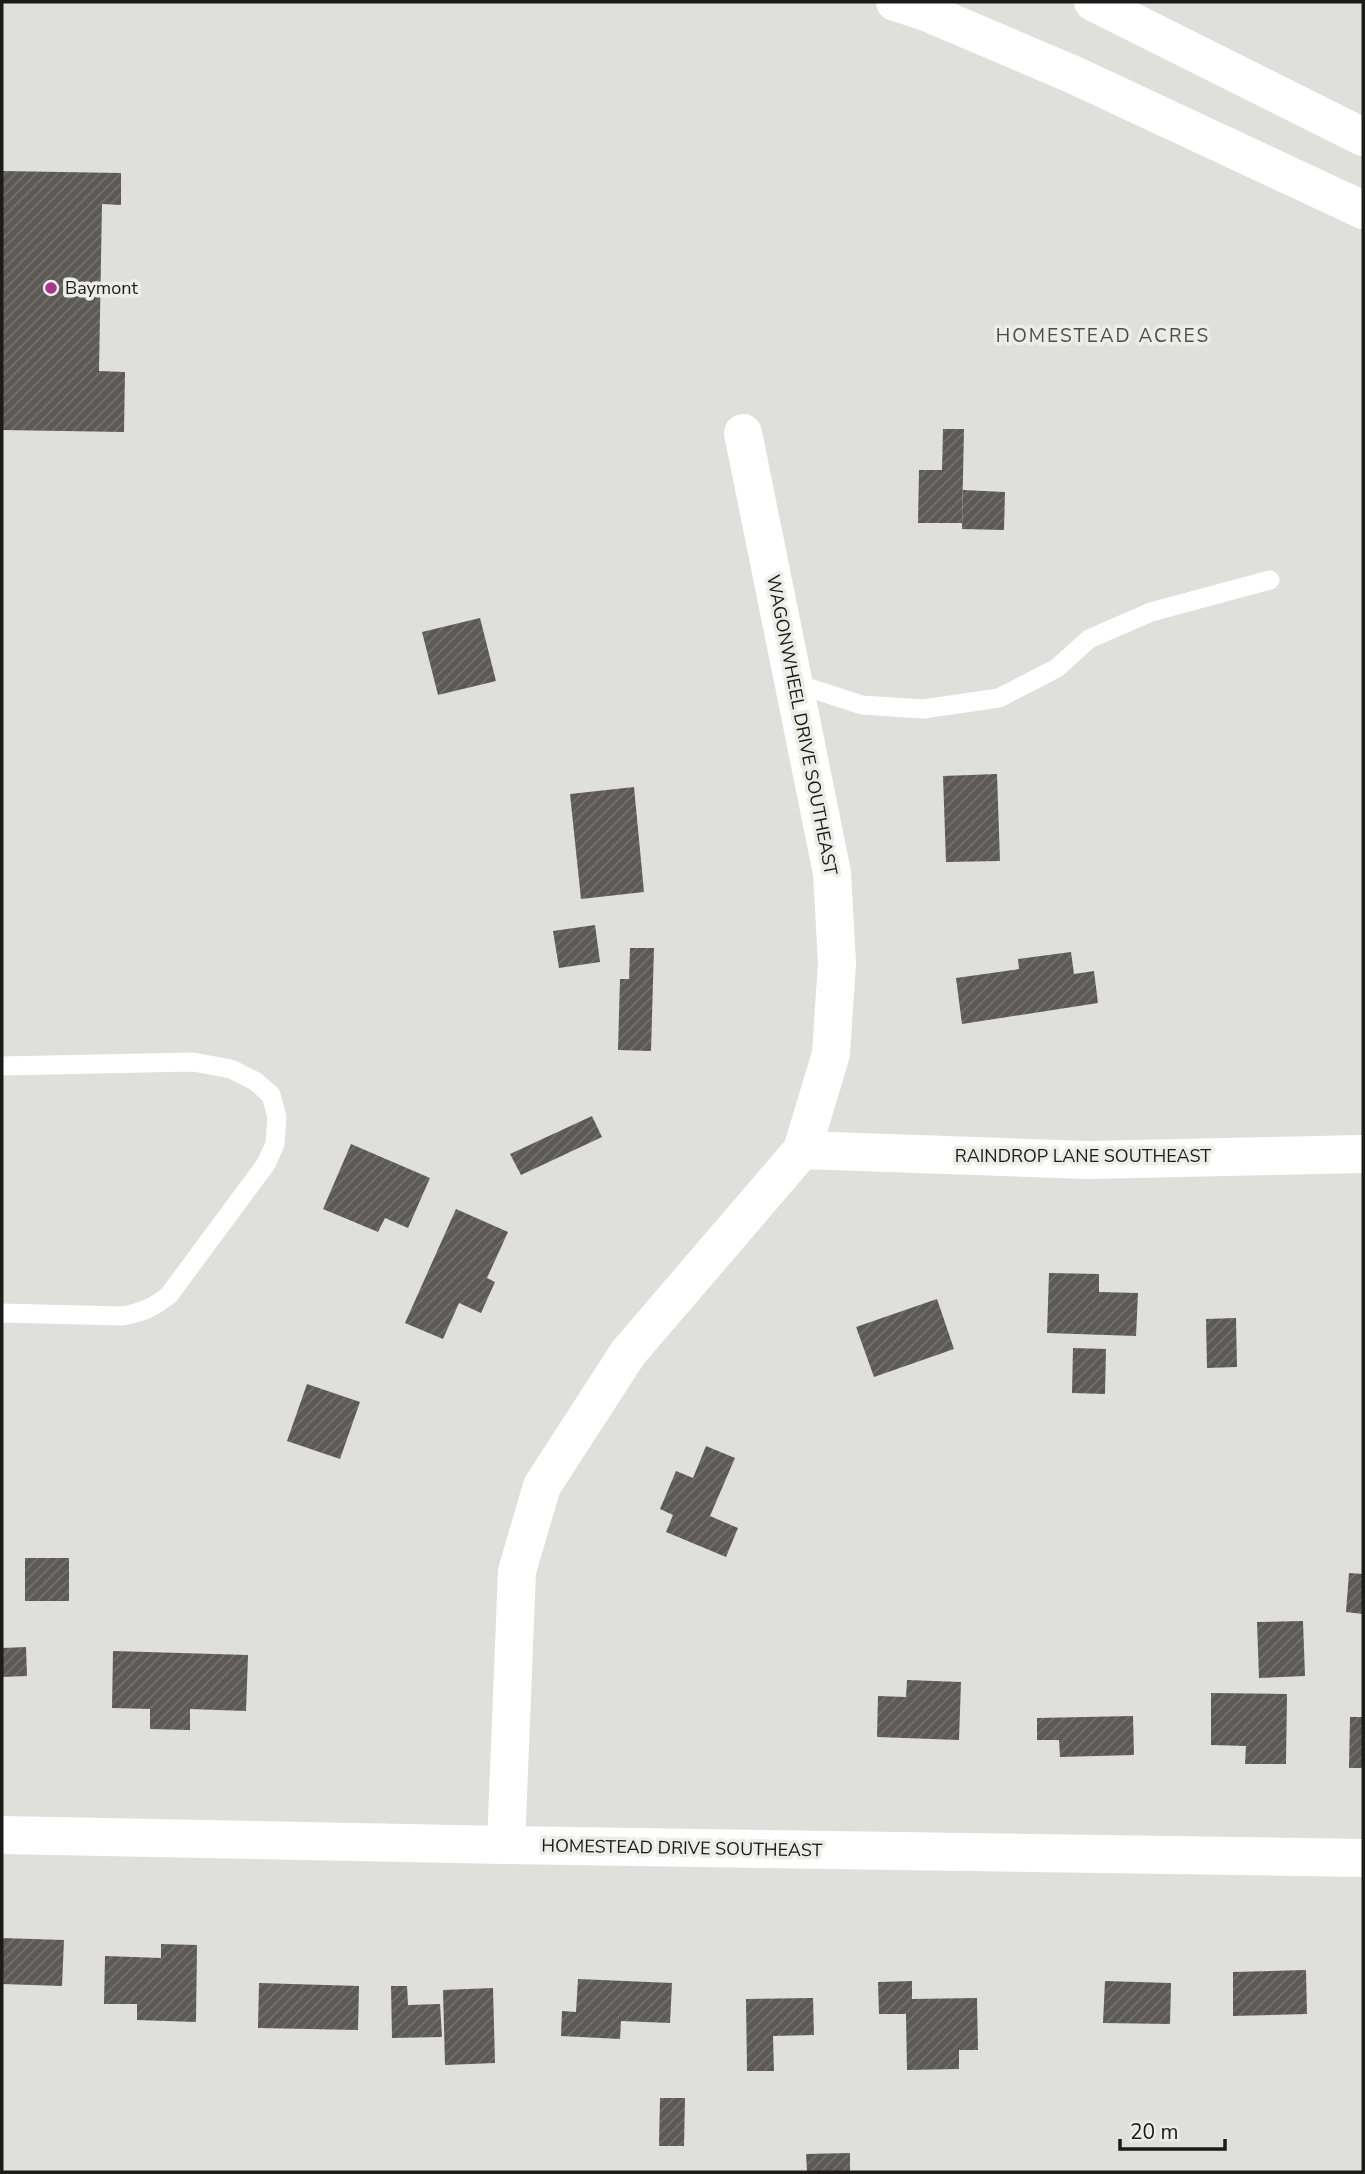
<svg xmlns="http://www.w3.org/2000/svg" width="1365" height="2174" font-family="'Nunito Sans',sans-serif">
<defs>
<pattern id="building-hatch" width="6" height="6" patternUnits="userSpaceOnUse" patternTransform="scale(1.75)"><rect width="6" height="6" fill="#5c5956"/><path d="M-1 1l2-2M0 6l6-6M5 7l2-2" fill="none" stroke="#74726f"/></pattern>
</defs>
<rect width="100%" height="100%" fill="#dfe0db"/>
<path fill="url(#building-hatch)" d="M2,171L121,173V205L102,204L99,371L125,372L124,432L2,430Z
M943,429H964L962,523H918L919,470H942Z
M963,490L1005,492L1004,530L962,529Z
M480,618L496,681L438,695L422,632Z
M997,774L1000,861L946,862L943,776Z
M634,787L644,892L581,899L570,794Z
M595,925L600,962L559,968L553,931Z
M630,948H654L651,1051L618,1050L620,979H629Z
M1071,952L1074,974L1094,971L1098,1003L962,1024L956,978L1019,969L1018,959Z
M592,1116L602,1137L521,1175L510,1154Z
M351,1144L430,1178L408,1228L385,1218L378,1232L323,1209Z
M456,1209L508,1232L487,1278L495,1282L481,1313L459,1303L443,1339L405,1323Z
M1049,1273L1099,1274V1292L1138,1293L1136,1336L1047,1333Z
M937,1299L954,1349L874,1377L856,1327Z
M1236,1318L1237,1367L1207,1368L1206,1319Z
M1073,1348L1106,1349L1105,1394L1072,1393Z
M307,1384L360,1402L340,1459L287,1441Z
M706,1446L735,1458L710,1516L738,1528L726,1557L666,1532L673,1515L660,1509L676,1471L693,1478Z
M25,1558H69V1601H25Z
M1349,1573L1363,1574V1614L1346,1612Z
M1303,1621L1305,1676L1259,1678L1257,1622Z
M26,1647L27,1676L2,1677V1648Z
M113,1651L248,1655L246,1711L190,1709V1730L150,1729V1709L112,1708Z
M907,1680L961,1682L959,1740L877,1737L878,1696L906,1697Z
M1211,1693L1287,1694L1286,1764H1245L1246,1746L1211,1745Z
M1133,1716L1134,1755L1060,1757L1059,1740H1037V1718Z
M1350,1717H1363V1768H1349Z
M2,1938L64,1940L62,1986L2,1984Z
M161,1944L197,1945L196,2022L137,2020V2004H104L105,1956L161,1958Z
M1306,1970L1307,2014L1233,2016V1972Z
M578,1979L672,1983L670,2023L621,2021L620,2039L561,2036L562,2011L576,2012Z
M912,1981V1999L977,1998L978,2050H959V2069L907,2070L906,2014H879L878,1982Z
M1105,1981L1171,1983L1170,2024L1103,2023Z
M259,1983L359,1986L358,2030L258,2028Z
M391,1986H407L408,2005L440,2004L442,2037L392,2038Z
M493,1988L495,2063L445,2065L443,1990Z
M813,1998L814,2035L773,2036L774,2071H747L746,1999Z
M660,2098H685L684,2146H659Z
M850,2153V2172H807L806,2154Z"/>
<g fill="none" stroke-linecap="round" stroke-linejoin="round">
<path stroke="#fff" stroke-width="19" d="M794,683L862,705L923,709L999,698L1057,668L1089,639L1151,612L1270,580
M2,1066L193,1062L231,1069L255,1081L271,1095L277,1117L275,1144L266,1164L169,1295C153,1308 141,1313 121,1316L2,1313"/>
<path stroke="#fff" stroke-width="38" d="M802,1150L1088,1160L1363,1154
M2,1835L506,1845L1363,1858
M506,1845L517,1571L542,1486L628,1353L802,1150L831,1054L837,963L832,873L743,433"/>
<path stroke="#fff" stroke-width="38" d="M895,2L926,12L1074,75L1363,210
M1093,2L1363,137"/>
</g>
<circle fill="#aa358d" stroke="#edede8" stroke-width="2.5" cx="51" cy="288" r="7"/>
<g text-anchor="middle" stroke-width="7" stroke-linejoin="round" paint-order="stroke">
<g font-size="18" fill="#1b1b1a" stroke="#edede8" text-anchor="start">
<text x="65" y="294">Baymont</text>
</g>
<g font-size="18" fill="#1b1b1a" stroke="#edede8">
<text transform="translate(802 725) rotate(79)" y="6">WAGONWHEEL DRIVE SOUTHEAST</text>
<text x="1083" y="1162">RAINDROP LANE SOUTHEAST</text>
<text transform="translate(682 1848) rotate(1)" y="6">HOMESTEAD DRIVE SOUTHEAST</text>
</g>
<g font-size="19" letter-spacing="2" fill="#4b4b47" stroke="#edede8">
<text x="1103" y="342">HOMESTEAD ACRES</text>
</g>
</g>
<rect width="1365" height="2174" fill="none" stroke="#1b1b1a" stroke-width="7"/>
<path d="M1120 2139v10h105v-10" fill="none" stroke="#1b1b1a" stroke-width="3.5"/>
<text x="1130" y="2139" font-size="21" fill="#1b1b1a" stroke="#edede8" stroke-width="5" paint-order="stroke">20 m</text>
</svg>
